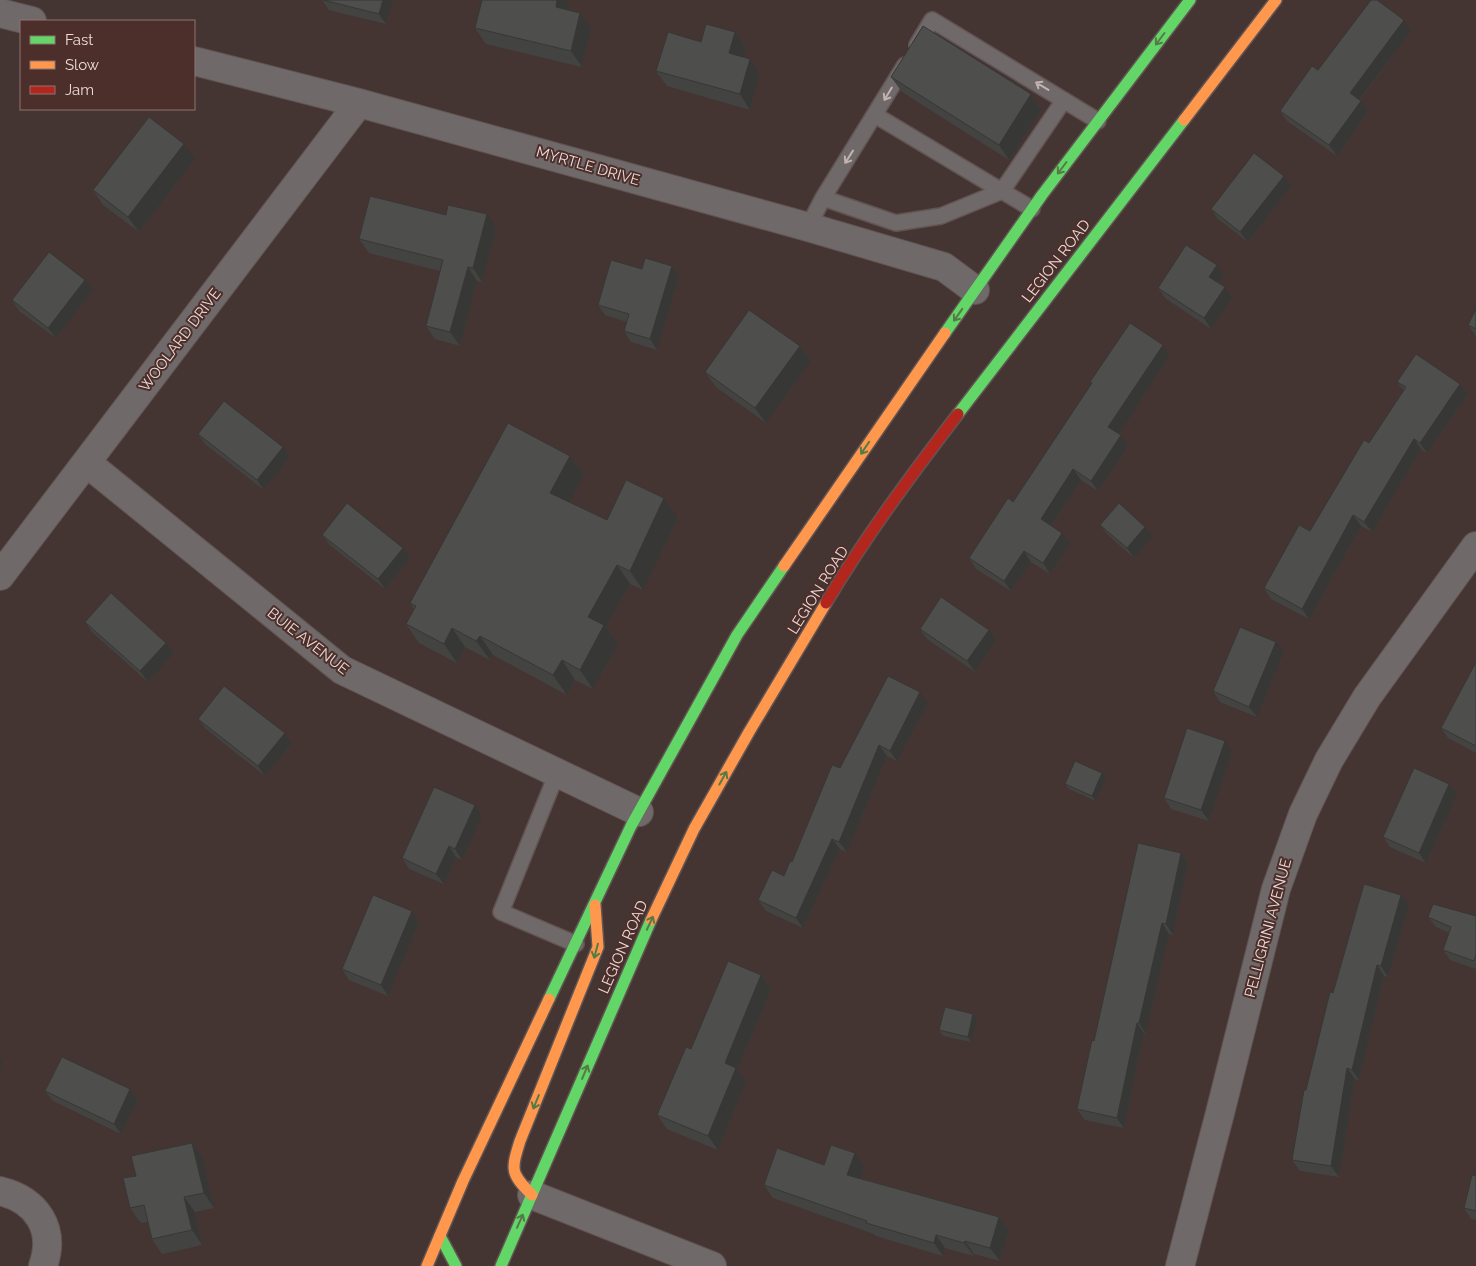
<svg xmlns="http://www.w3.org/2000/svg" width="1476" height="1266" font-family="Raleway,sans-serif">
<rect width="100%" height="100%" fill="#443533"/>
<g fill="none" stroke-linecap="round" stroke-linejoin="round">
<defs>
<path id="lane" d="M917,45L932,20L1098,121
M875,115L1032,209
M823,198L905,65
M808,227L823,198L896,223L941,216L1002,191L1064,100
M557,773L501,912L576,944"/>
<path id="street" d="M0,13L32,21
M194,61L359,103L808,227L944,267L975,290
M87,463L342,670L639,812
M0,576L359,103
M0,1191C37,1200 56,1229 43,1266
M532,1195L712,1266
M1180,1266L1220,1113L1276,889L1303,814L1329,760L1367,697L1476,546"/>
<path id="fast" d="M945,333L1042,195L1190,0
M958,414L1184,120
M549,999L631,826L737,635L784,566
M440,1236L456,1266
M501,1266L651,920"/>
<path id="slow" d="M1184,120L1276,0
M784,566L945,333
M651,920L694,829L749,732L826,603
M532,1195C510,1173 511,1170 520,1141L598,947L595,905
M427,1266L463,1181L549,999"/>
<path id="jam" d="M826,603C865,537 912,474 958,414"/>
</defs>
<use href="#lane" stroke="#615452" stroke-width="18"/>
<use href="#street" stroke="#615452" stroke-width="30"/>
<use href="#fast" stroke="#615452" stroke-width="14"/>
<use href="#slow" stroke="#615452" stroke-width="14"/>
<use href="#jam" stroke="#615452" stroke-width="14"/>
<use href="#lane" stroke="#706969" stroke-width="15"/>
<use href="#street" stroke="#706969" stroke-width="28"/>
<use href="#fast" stroke="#63d668" stroke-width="11"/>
<use href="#slow" stroke="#ff974d" stroke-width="11"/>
<use href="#jam" stroke="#b3261e" stroke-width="11"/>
</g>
<path fill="#434442" d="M322,0H393L386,24L329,10Z
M570,6L569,10L591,28L582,67L486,44L475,28Z
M1411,31L1360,100L1368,111L1337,156L1287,121L1280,111L1318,70Z
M735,32L746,47L743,57L750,59L760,74L750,110L667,86L656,71L701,42Z
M891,77L1031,94L1041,110L1009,160L902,92Z
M195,159L139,232L103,205L93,190Z
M1291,186L1248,242L1218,219L1211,209Z
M496,228L482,282L477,281L460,346L435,339L426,326L440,271L369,253L359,239Z
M1217,265L1224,275L1219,283L1225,287L1232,298L1211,329L1165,298L1158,288Z
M642,269L679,276L657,350L631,342L624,331L627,322L605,315L598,305Z
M85,280L93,290L56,338L19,311L12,300Z
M1476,309V336L1468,325Z
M1163,345L1170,355L1118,434L1128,446L1098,491L1081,480L1051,526L1070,544L1050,574L1031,562L1011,591L976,569L969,558L1013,502L1092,383L1090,382Z
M800,346L811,361L766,423L716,387L705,372Z
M1397,382L1460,384L1468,394L1427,453L1421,449L1372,532L1361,526L1309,619L1271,599L1264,588L1310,531L1404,391Z
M198,434L283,447L290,457L264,490L205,444Z
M570,456L584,475L569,502L607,520L678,518L643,590L630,584L606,628L618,644L593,689L575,680L567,695L493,655L490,660L465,647L457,663L419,643L406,624L414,609L410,603Z
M1100,525L1145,527L1153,537L1134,558L1108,535Z
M322,535L403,548L410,558L385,589L330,545Z
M85,622L166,643L174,653L148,682L92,632Z
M920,629L989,630L996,640L975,672L927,639Z
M1284,652L1257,717L1220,702L1213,691Z
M1476,665V753L1448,738L1441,728Z
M928,703L897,761L887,756L847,852L840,849L803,928L766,911L758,900L784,876L840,768Z
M198,719L285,733L292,743L265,776L206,729Z
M1232,751L1209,821L1171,809L1164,798Z
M1106,778L1096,801L1069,789L1065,784Z
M1449,784L1457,794L1426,863L1390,847L1383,837Z
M482,816L462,860L456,857L444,884L409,869L402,858Z
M1181,853L1188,863L1173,935L1169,934L1146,1034L1144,1033L1124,1128L1085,1120L1077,1109L1094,1041Z
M1401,895L1409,905L1388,977L1384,976L1359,1080L1355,1079L1339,1177L1300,1171L1292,1160L1306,1090L1333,993Z
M1476,916V969L1450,960L1443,950L1449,933L1436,927L1428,917Z
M419,922L388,996L349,980L342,969Z
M761,975L771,989L737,1070L746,1082L718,1150L667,1129L657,1115L691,1049Z
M977,1020L971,1042L943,1036L939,1030Z
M130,1089L138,1100L121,1134L53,1101L45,1091Z
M192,1143L203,1158L214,1208L195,1212L202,1245L162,1254L152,1239L148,1222L141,1223L130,1208L136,1176Z
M855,1153L864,1167L860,1178L999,1217L1009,1230L1000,1261L974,1254V1256L945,1248L943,1256L876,1236L874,1234L773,1198L764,1185Z
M1476,1176V1220L1471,1219L1464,1208Z"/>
<path fill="#373736" d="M383,0H393L386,24L379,14Z
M557,0H566L570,6L566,22L556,7Z
M580,13L591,28L582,67L571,51Z
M1404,20L1411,31L1357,103L1350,93Z
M735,32L746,47L740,69L729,53Z
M750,59L760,74L750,110L740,94Z
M1031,94L1041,110L1009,160L999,145Z
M1361,101L1368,111L1337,156L1329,145Z
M184,144L195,159L139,232L128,217Z
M1284,176L1291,186L1248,242L1240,232Z
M487,214L496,228L482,282L473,268Z
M1217,265L1224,275L1216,287L1209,277Z
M672,266L679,276L657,350L650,339Z
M468,267L477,281L460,346L450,332Z
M85,280L93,290L56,338L48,328Z
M1225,287L1232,298L1211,329L1204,318Z
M1163,345L1170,355L1116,438L1108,427Z
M800,346L811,361L766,423L755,408Z
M1460,384L1468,394L1427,453L1420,443Z
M1121,435L1128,446L1098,491L1091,481Z
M1414,439L1421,449L1372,532L1364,522Z
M283,447L290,457L264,490L257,480Z
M570,456L584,475L564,512L550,493Z
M1073,469L1081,480L1048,530L1041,519Z
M664,498L678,518L643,590L630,571Z
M1353,515L1361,526L1309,619L1302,609Z
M1145,527L1153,537L1134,558L1127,548Z
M1062,533L1070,544L1050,574L1043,563Z
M403,548L410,558L385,589L378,579Z
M1024,551L1031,562L1011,591L1004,581Z
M617,565L630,584L606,628L618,644L593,689L580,670L588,617Z
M452,628L465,647L457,663L444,644Z
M989,630L996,640L975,672L967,661Z
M480,636L493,655L490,660L476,641Z
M1276,642L1284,652L1257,717L1249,707Z
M166,643L174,653L148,682L140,671Z
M562,660L575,680L567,695L553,675Z
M920,692L928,703L897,761L890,751Z
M285,733L292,743L265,776L258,766Z
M1225,741L1232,751L1209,821L1201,810Z
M879,745L887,756L847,852L839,842Z
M1102,773L1106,778L1096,801L1092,796Z
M1449,784L1457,794L1426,863L1419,853Z
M475,805L482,816L462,860L455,849Z
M832,839L840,849L803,928L796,918Z
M449,846L456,857L444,884L436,874Z
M1181,853L1188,863L1173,935L1166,924Z
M1401,895L1409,905L1388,977L1381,966Z
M412,911L419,922L388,996L381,985Z
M1162,923L1169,934L1146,1034L1139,1023Z
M1377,965L1384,976L1359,1080L1352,1070Z
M761,975L771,989L737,1070L746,1082L718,1150L708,1136L725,1063Z
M973,1014L977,1020L971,1042L968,1037Z
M1137,1023L1144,1033L1124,1128L1117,1118Z
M0,1059L2,1061L0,1074Z
M1347,1068L1355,1079L1339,1177L1331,1166Z
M130,1089L138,1100L121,1134L114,1124Z
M192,1143L203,1158L214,1208L204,1193Z
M855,1153L864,1167L857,1188L847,1175Z
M184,1197L195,1212L202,1245L192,1230Z
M999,1217L1009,1230L1000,1261L990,1248Z
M936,1235L945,1248L943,1256L934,1243Z
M965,1241L974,1254V1256L964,1243Z"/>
<path fill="#4e4f4d" stroke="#373736" d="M323,0H383L379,14Z
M482,0H557L556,7L580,13L571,51L475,28Z
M1371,0H1377L1404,20L1350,93L1361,101L1329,145L1280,111L1312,66L1318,70Z
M706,24L735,32L729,53L750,59L740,94L656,71L668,32L701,42Z
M923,26L1031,94L999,145L891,77Z
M149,117L184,144L128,217L93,190Z
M1254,153L1284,176L1240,232L1211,209Z
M370,196L446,215L448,205L487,214L473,268L468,267L450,332L426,326L443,260L359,239Z
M1186,245L1217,265L1209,277L1225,287L1204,318L1158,288Z
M49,252L85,280L48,328L12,300Z
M645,258L672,266L650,339L624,331L629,314L598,305L611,260L642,269Z
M1476,309V329L1468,325Z
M749,310L800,346L755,408L705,372Z
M1130,323L1163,345L1108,427L1121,435L1091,481L1073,469L1041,519L1062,533L1043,563L1024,551L1004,581L969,558L1008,498L1013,502L1092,383L1090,382Z
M1416,354L1460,384L1420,443L1414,439L1364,522L1353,515L1302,609L1264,588L1299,525L1310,531L1364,440L1369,443L1406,387L1397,382Z
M224,401L283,447L257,480L198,434Z
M508,423L570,456L550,493L607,520L626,480L664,498L630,571L617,565L588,617L604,625L580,670L562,660L553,675L480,636L476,641L452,628L444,644L406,624L416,606L410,603Z
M347,503L403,548L378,579L322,535Z
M1119,503L1145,527L1127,548L1100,525Z
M111,593L166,643L140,671L85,622Z
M941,597L989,630L967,661L920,629Z
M1240,627L1276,642L1249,707L1213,691Z
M1475,664L1476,665V746L1441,728Z
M888,676L920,692L890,751L879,745L839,842L832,839L796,918L758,900L772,870L784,876L790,861L792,862L832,765L840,768Z
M224,686L285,733L258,766L198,719Z
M1187,728L1225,741L1201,810L1164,798Z
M1075,761L1102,773L1092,796L1065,784Z
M1414,768L1449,784L1419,853L1383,837Z
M434,787L475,805L455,849L449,846L436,874L402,858Z
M1138,843L1181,853L1166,924L1162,923L1139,1023H1137L1117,1118L1077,1109L1092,1040L1094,1041Z
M1364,884L1401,895L1381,966L1377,965L1352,1070L1347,1068L1331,1166L1292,1160L1304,1090H1306L1330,992L1333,993Z
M373,895L412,911L381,985L342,969Z
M1433,904L1476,916V955L1474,961L1443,950L1451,927L1428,917Z
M728,961L761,975L725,1063L736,1068L708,1136L657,1115L686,1047L691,1049Z
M945,1007L973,1014L968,1037L939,1030Z
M62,1057L130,1089L114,1124L45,1091Z
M192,1143L204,1193L184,1197L192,1230L152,1239L144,1205L130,1208L123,1178L136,1176L131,1156Z
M831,1145L855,1153L847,1175L999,1217L990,1248L965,1241L964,1243L936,1235L934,1243L866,1223L867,1221L764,1185L777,1148L824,1165Z
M1472,1175L1476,1176V1211L1464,1208Z"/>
<defs><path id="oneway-shaft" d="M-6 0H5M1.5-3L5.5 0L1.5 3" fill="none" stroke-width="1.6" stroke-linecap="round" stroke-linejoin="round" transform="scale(1.25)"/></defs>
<g stroke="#567a46">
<use href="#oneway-shaft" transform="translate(1160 39) rotate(127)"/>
<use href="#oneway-shaft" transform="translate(1062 168) rotate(127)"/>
<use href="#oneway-shaft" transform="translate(958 315) rotate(125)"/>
<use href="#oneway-shaft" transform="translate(865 448) rotate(124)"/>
<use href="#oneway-shaft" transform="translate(723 778) rotate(-61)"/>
<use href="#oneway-shaft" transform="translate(650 923) rotate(-65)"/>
<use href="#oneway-shaft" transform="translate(596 951) rotate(105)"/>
<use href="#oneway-shaft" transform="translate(585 1072) rotate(-67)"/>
<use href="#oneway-shaft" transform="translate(536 1102) rotate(112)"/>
<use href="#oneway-shaft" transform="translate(520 1221) rotate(-66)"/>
</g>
<g stroke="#c2b3b1">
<use href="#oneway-shaft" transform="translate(1042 86) rotate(-149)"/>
<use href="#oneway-shaft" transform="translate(888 94) rotate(121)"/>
<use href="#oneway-shaft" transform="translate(849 157) rotate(122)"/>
</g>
<g text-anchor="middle" stroke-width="4" stroke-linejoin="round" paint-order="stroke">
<g font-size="15" fill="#eedbd8" stroke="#4c2f2b">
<text transform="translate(588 166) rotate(16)" y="5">MYRTLE DRIVE</text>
<text transform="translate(1056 261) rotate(-52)" y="5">LEGION ROAD</text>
<text transform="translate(180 340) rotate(-53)" y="5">WOOLARD DRIVE</text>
<text transform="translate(818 590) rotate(-58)" y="5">LEGION ROAD</text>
<text transform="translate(308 641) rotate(38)" y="5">BUIE AVENUE</text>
<text transform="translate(1268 928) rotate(-75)" y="5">PELLIGRINI AVENUE</text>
<text transform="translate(623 947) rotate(-66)" y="5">LEGION ROAD</text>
</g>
</g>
<rect x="20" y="20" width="175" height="90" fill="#4c2f2b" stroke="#8d7470"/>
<rect x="30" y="36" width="25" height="8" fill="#63d668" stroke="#8d7470"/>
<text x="65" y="45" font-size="15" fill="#eedbd8">Fast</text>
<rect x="30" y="61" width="25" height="8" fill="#ff974d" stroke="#8d7470"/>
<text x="65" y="70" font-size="15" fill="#eedbd8">Slow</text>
<rect x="30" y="86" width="25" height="8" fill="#b3261e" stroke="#8d7470"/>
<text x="65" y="95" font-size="15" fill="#eedbd8">Jam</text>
</svg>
